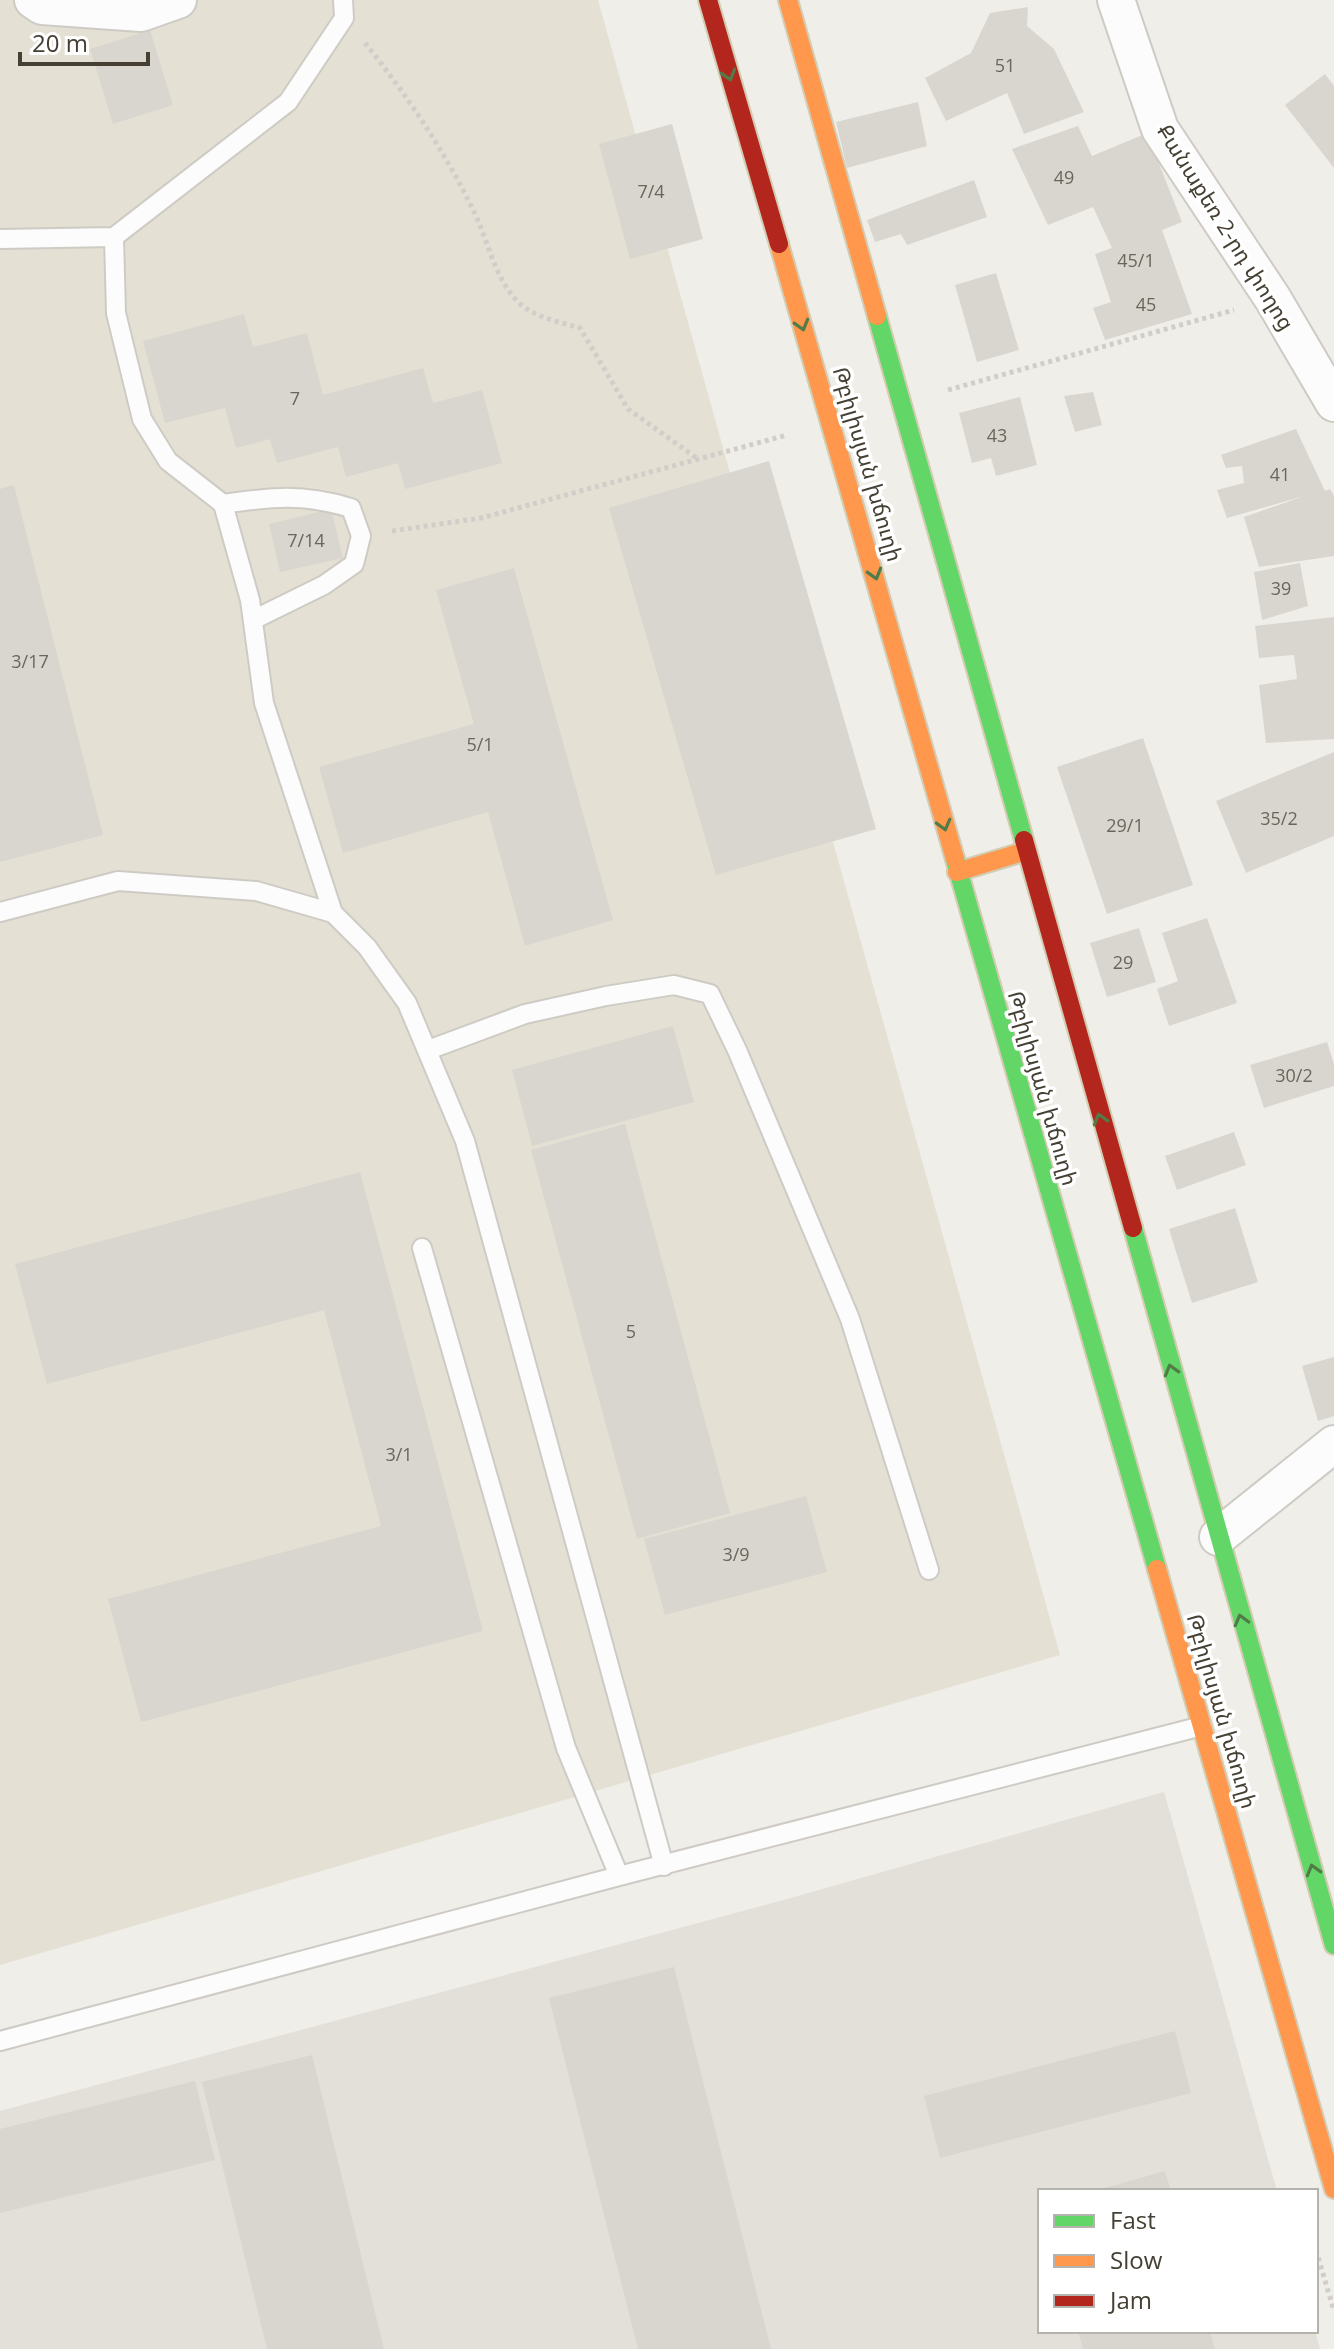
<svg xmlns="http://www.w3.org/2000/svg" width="1334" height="2349" font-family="'Open Sans','Noto Sans Armenian',sans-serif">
<rect width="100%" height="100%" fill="#f0eee8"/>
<path fill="#e4e0d4" d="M0,0H598L1060,1655L0,1965Z"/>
<path fill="#e3dfd9" d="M1164,1792L1277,2191H1040V2331H1315L1320,2349H0V2111L780,1901Z"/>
<path fill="#d9d6d0" d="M1028,7L1027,26L1054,49L1084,112L1024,134L1007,93L946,121L925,78L971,53L990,13Z
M150,30L173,105L113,124L90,49Z
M1325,74L1334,86V168L1285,105Z
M918,102L927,146L847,168L836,122Z
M672,124L703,239L630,259L599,144Z
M1078,126L1092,156L1147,133L1182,222L1162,230L1192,314L1105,340L1093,308L1111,302L1095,254L1112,248L1093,207L1048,225L1012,149Z
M974,180L987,217L907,245L901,234L875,242L867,220Z
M996,273L1019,350L977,362L955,285Z
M244,314L253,347L307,333L323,395L423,368L433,403L482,390L502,463L405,489L398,463L346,477L338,447L277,463L270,439L236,448L225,408L165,423L143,341Z
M1093,392L1102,425L1075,432L1064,396Z
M1020,397L1037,465L996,476L991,458L972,463L959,413Z
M1296,429L1325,491L1330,489L1334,496V556L1259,567L1244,517L1304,496L1227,518L1217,490L1244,483L1242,466L1226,468L1221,455Z
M769,461L876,829L716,875L609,508Z
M14,485L103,835L0,862V489Z
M331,509L343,558L280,572L269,524Z
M1300,563L1308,606L1262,620L1254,572Z
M514,568L613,920L525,946L488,812L343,853L319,767L474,724L436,590Z
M1334,617V739L1266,743L1259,685L1297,679L1294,655L1259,658L1255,626Z
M1143,738L1193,885L1107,914L1057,767Z
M1334,752V836L1246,873L1216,801Z
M1207,918L1237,1003L1169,1026L1157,989L1178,981L1162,933Z
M1139,928L1156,982L1107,997L1090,943Z
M673,1026L694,1102L532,1146L512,1070Z
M1327,1042L1334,1064V1086L1264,1108L1250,1065Z
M625,1124L730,1513L637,1539L531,1150Z
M1234,1132L1246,1165L1177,1190L1165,1156Z
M360,1172L483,1631L141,1722L108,1599L381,1526L324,1310L47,1384L15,1264Z
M1235,1208L1258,1282L1192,1303L1169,1229Z
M1334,1357V1416L1318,1421L1302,1366Z
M806,1496L827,1572L665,1615L644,1539Z
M674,1967L771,2349H638L549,1998Z
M1175,2031L1191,2093L940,2158L924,2096Z
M312,2055L384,2349H267L202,2082Z
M195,2081L215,2160L0,2213V2129Z
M1165,2171L1171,2191H1098V2190Z
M1078,2331H1210L1215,2349H1083Z"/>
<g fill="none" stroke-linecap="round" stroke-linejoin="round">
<defs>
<path id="lane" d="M114,237L116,313L142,419L168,461L223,504L250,600L264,703L333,913
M0,239L114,237L288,102L344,18L343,0
M223,504C272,497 302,493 351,508L361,536L354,564L324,585L253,620
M0,912L118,881L256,891L333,913L367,947L407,1003L465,1141L664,1866
M428,1050L525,1014L606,996L674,985L710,994L737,1050L850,1319L929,1570
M422,1248L566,1748L619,1876
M0,2041L619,1876L1202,1726"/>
<path id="street" d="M33,0L42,6L141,13L178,0
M1116,0L1160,129L1273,299L1334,403
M1218,1537L1334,1444"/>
<path id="fast" d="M877,316L1024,840
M955,859L1157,1569
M1133,1228L1334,1945"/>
<path id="slow" d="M788,0L877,316
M779,244L955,859
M957,872L1026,851
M1157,1569L1334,2189"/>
<path id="jam" d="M708,0L779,244
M1024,840L1133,1228"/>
</defs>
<use href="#lane" stroke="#cecbc5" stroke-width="22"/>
<use href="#street" stroke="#cecbc5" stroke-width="40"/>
<use href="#fast" stroke="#d3ccb3" stroke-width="22"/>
<use href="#slow" stroke="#d3ccb3" stroke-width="22"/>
<use href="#jam" stroke="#d3ccb3" stroke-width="22"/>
<path stroke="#d1cec9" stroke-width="5" stroke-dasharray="4 4" stroke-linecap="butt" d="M365,43C407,95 446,153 475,214C489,243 494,277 518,302C533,317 560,322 580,328L628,409L698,459
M948,390L1234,310
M392,531L481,518L787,435
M1316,2250L1334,2311"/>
<use href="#lane" stroke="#fdfcfc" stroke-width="18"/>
<use href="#street" stroke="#fdfcfc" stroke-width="36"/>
<use href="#fast" stroke="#63d668" stroke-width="18"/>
<use href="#slow" stroke="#ff974d" stroke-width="18"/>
<use href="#jam" stroke="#b3261e" stroke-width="18"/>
</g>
<defs><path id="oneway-chevron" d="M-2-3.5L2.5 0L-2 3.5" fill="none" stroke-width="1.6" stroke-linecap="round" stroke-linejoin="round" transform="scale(2)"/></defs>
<g stroke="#517c48">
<use href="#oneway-chevron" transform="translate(729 75) rotate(74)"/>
<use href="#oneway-chevron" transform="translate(802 325) rotate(74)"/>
<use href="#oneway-chevron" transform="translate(875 574) rotate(74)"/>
<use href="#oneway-chevron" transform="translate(944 825) rotate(75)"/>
<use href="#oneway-chevron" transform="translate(1100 1119) rotate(-106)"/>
<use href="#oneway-chevron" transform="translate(1171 1370) rotate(-106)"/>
<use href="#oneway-chevron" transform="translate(1241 1620) rotate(-105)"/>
<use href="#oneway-chevron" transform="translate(1313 1870) rotate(-106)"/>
</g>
<g text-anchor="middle" stroke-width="7" stroke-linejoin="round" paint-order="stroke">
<g font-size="18" fill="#6b665b">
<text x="1005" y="72">51</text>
<text x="1064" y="184">49</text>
<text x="651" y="198">7/4</text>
<text x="1136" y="267">45/1</text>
<text x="1146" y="311">45</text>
<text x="295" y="405">7</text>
<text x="997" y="442">43</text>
<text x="1280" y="481">41</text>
<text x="306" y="547">7/14</text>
<text x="1281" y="595">39</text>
<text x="30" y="668">3/17</text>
<text x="480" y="751">5/1</text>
<text x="1279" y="825">35/2</text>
<text x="1125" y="832">29/1</text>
<text x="1123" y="969">29</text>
<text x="1294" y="1082">30/2</text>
<text x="631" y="1338">5</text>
<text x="399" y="1461">3/1</text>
<text x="736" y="1561">3/9</text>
</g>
<g font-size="22" fill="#454033" stroke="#fff">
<text transform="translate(1226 227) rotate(58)" y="8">Քանաքեռ 2-րդ փողոց</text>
<text transform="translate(868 464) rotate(74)" y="8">Թբիլիսյան խճուղի</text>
<text transform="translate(1043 1088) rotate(74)" y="8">Թբիլիսյան խճուղի</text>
<text transform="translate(1222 1711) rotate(74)" y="8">Թբիլիսյան խճուղի</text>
</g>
</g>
<rect x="1038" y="2189" width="280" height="144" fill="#ffffff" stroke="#b5b3ad" stroke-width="2"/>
<rect x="1054" y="2215" width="40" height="12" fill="#63d668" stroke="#b5b3ad" stroke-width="2"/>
<text x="1110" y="2229" font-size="24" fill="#454033">Fast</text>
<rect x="1054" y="2255" width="40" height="12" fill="#ff974d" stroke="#b5b3ad" stroke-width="2"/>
<text x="1110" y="2269" font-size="24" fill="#454033">Slow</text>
<rect x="1054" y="2295" width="40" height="12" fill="#b3261e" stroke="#b5b3ad" stroke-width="2"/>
<text x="1110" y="2309" font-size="24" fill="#454033">Jam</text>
<path d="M20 52v12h128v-12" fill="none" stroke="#454033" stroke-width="4"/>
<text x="32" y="52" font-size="24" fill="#454033" stroke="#ffffff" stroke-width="6" paint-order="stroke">20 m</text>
</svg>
